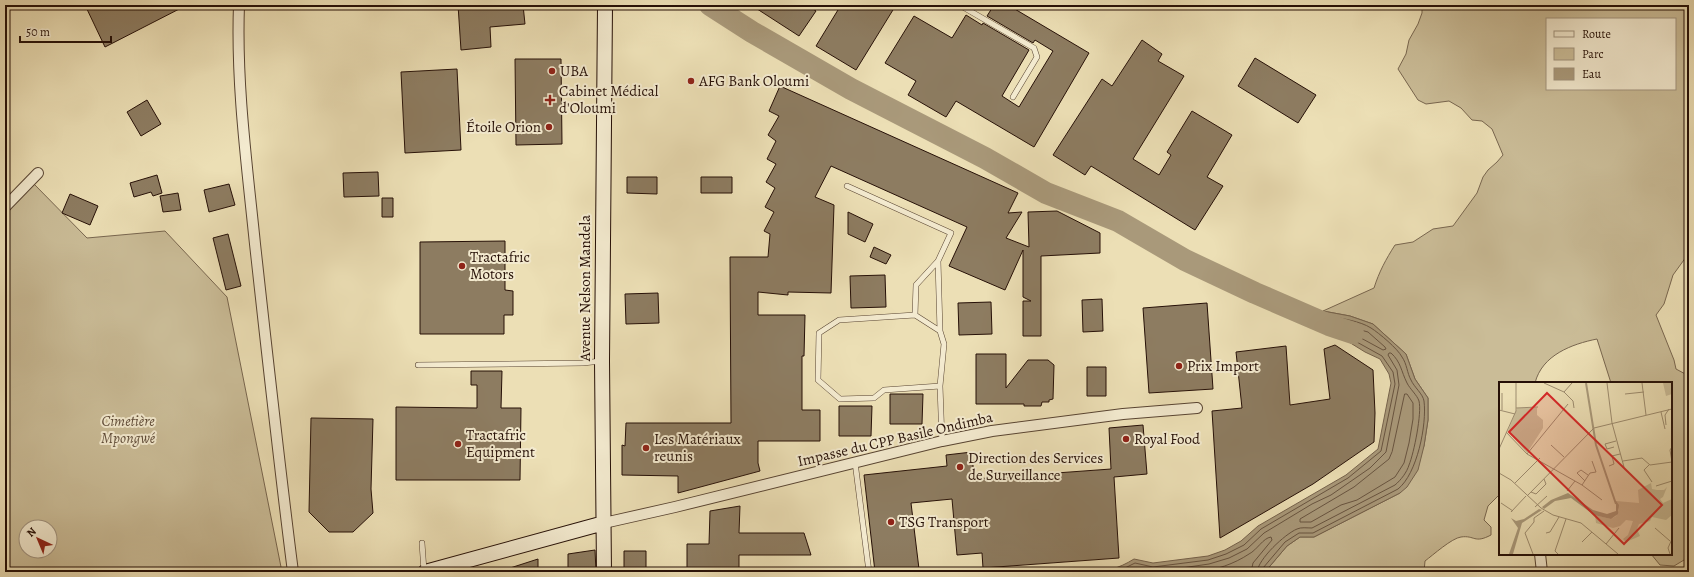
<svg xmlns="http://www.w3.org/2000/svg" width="1694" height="577" font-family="Alegreya,serif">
<rect width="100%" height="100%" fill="#ecdfb5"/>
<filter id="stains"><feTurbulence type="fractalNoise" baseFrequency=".005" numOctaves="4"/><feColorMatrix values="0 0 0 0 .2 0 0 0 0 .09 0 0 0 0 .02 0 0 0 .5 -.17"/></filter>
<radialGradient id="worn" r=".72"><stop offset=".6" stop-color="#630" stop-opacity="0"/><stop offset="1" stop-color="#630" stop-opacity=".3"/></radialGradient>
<path fill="#cabc97" stroke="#78664f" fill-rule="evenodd" d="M1422,5H1689V253L1673,275L1664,304L1656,315L1674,360L1676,369L1689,376V557L1674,566L1660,565L1651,554H1671V383H1611L1597,339C1572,344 1542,355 1535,383H1500V494L1488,506L1484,520L1491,527V535C1474,544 1475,535 1461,537C1452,538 1433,555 1425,561L1424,572H1265L1287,546L1300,537H1314L1400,493L1424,446L1428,420V398L1415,379L1406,354L1373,324L1350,316L1323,311L1374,288C1379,272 1386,259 1395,245L1413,242L1433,229L1453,226L1477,193L1483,177L1488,170L1497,162L1503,155L1492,129L1482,121L1472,120L1461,108L1449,101L1426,104L1418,100L1398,69L1406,54L1409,40L1418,24L1422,13ZM1547,19H1675V89H1547Z
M34,184L87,238L165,231L227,297L282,572H5V213ZM26,527H50V551H26Z"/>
<path fill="#a9997a" stroke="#75624c" d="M1323,311L1350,316L1373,324L1406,354L1415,379L1428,398V420L1424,446L1418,470L1407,487L1400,493L1314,537H1300L1287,546L1265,572H1089C1107,571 1118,569 1134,559L1153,563L1208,556L1225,550L1241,541L1258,526L1346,475L1378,449L1391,383L1389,374L1380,359L1365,352L1344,339L1324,333Z"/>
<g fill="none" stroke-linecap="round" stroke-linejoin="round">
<path stroke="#685440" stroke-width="1" d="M1335,323L1368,332L1385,347L1386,349L1383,350L1348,331L1334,327L1333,324Z
M1405,394H1407L1413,403V419L1409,443L1404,463L1395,477L1357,500L1341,505L1311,522H1300V519L1354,487L1389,459L1392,452Z
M1117,572L1135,563L1153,567L1208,560L1226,554L1244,545L1261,529L1348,478L1381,451L1395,384L1393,372L1382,356L1346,336L1329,330L1328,318L1330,316C1343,319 1360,321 1371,328C1379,333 1398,349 1402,357C1407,364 1407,373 1411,380C1414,387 1423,394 1424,401C1427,425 1417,474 1398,489L1313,533H1299L1285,542L1263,568L1262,572
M1130,572L1136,569L1154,572L1209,564L1229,558L1247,549L1264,533L1312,504L1331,495L1370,468L1386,452L1399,385L1397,370L1388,355L1389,353H1391C1401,362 1401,371 1407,383C1410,389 1417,395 1419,401C1422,413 1414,453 1409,465C1407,472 1401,480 1395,485L1312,528C1307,528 1301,527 1297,529C1285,534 1258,559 1257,572
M1198,572C1216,570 1234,564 1249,554C1257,550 1263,538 1271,537L1272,540L1253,563L1251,572"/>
<path stroke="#a9997a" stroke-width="22" d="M710,5L752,32L851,89L985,158L1046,193L1118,221L1185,260L1255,293L1329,325L1353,333"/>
</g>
<path fill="#8d7c61" stroke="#261007" d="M85,5H187L105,47Z
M458,5H523L525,24L490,27L491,47L461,50Z
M751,5H807L816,11L799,36Z
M841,5H896L856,70L816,46Z
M994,5H1008L1089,53L1034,147L956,101L946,117L908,95L916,81L885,63L914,16L952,38L966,15L982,25L983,23L1029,50L1002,96L1019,107L1053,51L1035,40L1033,43L987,16Z
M1142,40L1162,54L1158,61L1184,76L1133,159L1159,175L1171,155L1167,152L1192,111L1232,135L1207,177L1223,186L1195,230L1091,166L1085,175L1053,155L1102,79L1112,86Z
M1255,58L1316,95L1298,123L1238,86Z
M515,59H561L562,144L516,145Z
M457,69L461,150L405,153L401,72Z
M780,86L1018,193L1008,213L1022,212L1006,238L1029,247L1028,212L1057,211L1100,233V253L1041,256V336H1023V301H1031L1023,297V250L1005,290L949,266L967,227L831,166L815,197L834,205L831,293L788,292V295L758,292V315H805L804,356H802V410H820V441H758V463L760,471L678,493V476L622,475V445L625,446L626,423H731L730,257H768L770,234L764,231L774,212L765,207L775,188L766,182L776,164L767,159L776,141L768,135L779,116L769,111Z
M147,100L161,124L141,136L127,112Z
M378,172L379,196L344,197L343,173Z
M157,175L162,193L153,196L151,192L134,197L130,183Z
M627,177H657V194L627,193Z
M701,177H732V193H701Z
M229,184L235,205L209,212L204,190Z
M178,193L181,210L163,212L160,196Z
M70,194L98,206L90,225L62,213Z
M382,198H393V217H382Z
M848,212L873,224L865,242L848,234Z
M228,234L241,286L226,290L213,238Z
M505,241V290L513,291V315H504V334H420V242Z
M874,247L891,255L886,264L870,257Z
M885,275L886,307L851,308L850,276Z
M658,293L659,323L626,324L625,294Z
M1102,299L1103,331L1083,332L1082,300Z
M991,302L992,334L959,335L958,303Z
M1207,303L1213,389L1149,393L1143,308Z
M1335,345L1373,370L1375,413L1374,442L1313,484L1220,538L1212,411L1242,408L1236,352L1286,346L1290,405L1330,399L1324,349Z
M976,354H1006V388L1028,360H1048L1054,365L1053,399L1049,400V402H1042L1041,406H1024V404H976Z
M1087,367H1106V396H1087Z
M471,371H502L501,408H521L520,480H396V407L477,408V385H471Z
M890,394H923L922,424H890Z
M839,406H872L871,436H839Z
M311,418L373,419L371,489L373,513L353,532H329L309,512Z
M1143,425L1147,474L1114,477L1119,558L983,568L982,553L957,555L952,499L911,503L919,569L892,572H875L864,475L947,466L946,455L972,452L974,479L1111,469L1109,428Z
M740,506L739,533H804L811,555H739V572H687V544H709L710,511Z
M595,550L596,572H568V554Z
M624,551H646V572H624Z
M538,559V572H504V570Z"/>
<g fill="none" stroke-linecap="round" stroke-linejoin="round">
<defs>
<path id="lane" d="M962,5L963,7L1034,48L1037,57L1013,97
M847,186L951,233L938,261L916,285L915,315L940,331L944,344L940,386L942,441
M938,261L940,331
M915,315L839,320L819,333L818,380L840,399L874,398L884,390L940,386
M418,365L583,363L601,361
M855,462L869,572
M422,543L424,571"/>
<path id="street" d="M239,5C236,84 247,165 255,244C267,353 279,463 293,572
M5,207L38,173
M604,523L675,507L942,441L992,431L1123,414L1197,408
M1540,554L1542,572"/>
<path id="secondary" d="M425,572L604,523
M604,572L602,361L605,5"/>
</defs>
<use href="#lane" stroke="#584432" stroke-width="6"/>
<use href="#street" stroke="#584432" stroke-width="12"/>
<use href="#secondary" stroke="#261007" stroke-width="16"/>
<use href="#lane" stroke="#f3eacf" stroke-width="5"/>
<use href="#street" stroke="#f3eacf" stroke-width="10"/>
<use href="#secondary" stroke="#f3eacf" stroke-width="14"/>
</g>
<g fill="#8f2418" stroke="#f3eacf" stroke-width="1.5">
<circle cx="552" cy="71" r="4"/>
<circle cx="691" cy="81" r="4"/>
<path d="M548 94h4v4h4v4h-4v4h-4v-4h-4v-4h4z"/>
<circle cx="549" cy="127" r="4"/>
<circle cx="462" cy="266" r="4"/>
<circle cx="1179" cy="366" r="4"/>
<circle cx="1126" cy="439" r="4"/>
<circle cx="458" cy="444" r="4"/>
<circle cx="646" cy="448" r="4"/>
<circle cx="960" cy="467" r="4"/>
<circle cx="891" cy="522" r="4"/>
</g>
<g text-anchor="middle" stroke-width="4" stroke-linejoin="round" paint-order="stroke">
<g font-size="15" fill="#261007" stroke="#f3eacf" text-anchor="start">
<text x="560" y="76">UBA</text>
<text x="699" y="86">AFG Bank Oloumi</text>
<text x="559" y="96">Cabinet Médical<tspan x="559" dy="17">d'Oloumi</tspan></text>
<text x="541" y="132" text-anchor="end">Étoile Orion</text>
<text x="470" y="262">Tractafric<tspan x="470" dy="17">Motors</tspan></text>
<text x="1187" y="371">Prix Import</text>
<text x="466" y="440">Tractafric<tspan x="466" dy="17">Equipment</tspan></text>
<text x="654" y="444">Les Matériaux<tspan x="654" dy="17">reunis</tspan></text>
<text x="1134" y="444">Royal Food</text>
<text x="968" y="463">Direction des Services<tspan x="968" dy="17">de Surveillance</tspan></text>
<text x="899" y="527">TSG Transport</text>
</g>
<g font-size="15" fill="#261007" stroke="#f3eacf">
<text transform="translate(585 288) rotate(-90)" y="5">Avenue Nelson Mandela</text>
<text transform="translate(895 439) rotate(-13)" y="5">Impasse du CPP Basile Ondimba</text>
</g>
<g font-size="15" font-style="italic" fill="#5f4c39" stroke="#f3eacf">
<text x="128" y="426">Cimetière<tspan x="128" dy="17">Mpongwé</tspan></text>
</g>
</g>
<g transform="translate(1499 382)">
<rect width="173" height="173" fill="#ecdfb5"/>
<path d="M164,1H173V12L167,14ZM18,26H38V33L44,38V46L28,71L9,49ZM152,101L153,107L158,108H165L168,105L164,115L161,117L164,121L173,117V133L167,138L153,135L151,139L140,142L138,147L141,154L127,160L124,157L129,153L134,139L127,138L121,144L114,146L97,141L96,133L112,137L117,134L120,128L117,119L140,121L139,108Z" fill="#cabc97"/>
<path d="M69,111L94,128L108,132L117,129V119L120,123L119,132L112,137L95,133L72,116L56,119L45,127L43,125L52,118ZM40,127L43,128L23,141L14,172H10L19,146L12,136L17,139L25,137Z" fill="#a9997a"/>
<path fill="none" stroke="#a9997a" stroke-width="2" d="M87,1L97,63L117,122"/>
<path fill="none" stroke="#9d8c6f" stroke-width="1" d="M45,1L65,10M73,1L65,10L74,19L75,26M108,1L113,41L125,85M143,1L147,33M126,12L145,10M17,26L39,25M0,28L16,32M3,28V11M162,30L166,47M167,43L166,33L170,27M7,50L28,72L83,103L103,118M52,63L65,75M115,65L108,67L106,62L117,59M173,65L171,68L173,80M0,67L17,29V1M28,72L69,22M124,79L143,76L151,83L173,80M150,83L145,88L153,100M110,84L115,82L113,74L121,72M0,91L12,98L42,126L54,133L82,141L119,172M86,99L78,91L82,88L89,93M16,101L41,76M83,103L91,91L97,90L93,79M157,104L173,99M68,109L76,99M32,110L37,112L47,102L45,97M28,114L95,46L173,27M2,121L14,129M36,125L48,114M12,130L27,114M156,146L171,159M47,151L51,150L60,135M83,160L93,150M107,162L120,146M34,172L26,151L35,140V136L45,129M59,172L56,169L67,137M171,172L169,166L173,157"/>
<path fill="#d62828" fill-opacity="0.15" stroke="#d62828" stroke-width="2" d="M48,11L163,123L125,162L10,50Z"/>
<rect width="173" height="173" fill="none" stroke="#261007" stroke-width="2"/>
</g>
<rect width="1694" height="577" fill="none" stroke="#ecdfb5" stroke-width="20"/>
<rect x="6" y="6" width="1682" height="565" fill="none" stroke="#261007" stroke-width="2"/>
<rect x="10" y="10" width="1674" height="557" fill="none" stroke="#261007"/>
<rect x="1546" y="18" width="130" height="72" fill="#f3eacf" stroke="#a1937f"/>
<rect x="1554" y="31" width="20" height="6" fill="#f3eacf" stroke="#a1937f"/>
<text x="1582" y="38" font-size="12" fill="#261007">Route</text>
<rect x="1554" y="48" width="20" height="12" fill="#cabc97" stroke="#a1937f"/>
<text x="1582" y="58" font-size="12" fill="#261007">Parc</text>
<rect x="1554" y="68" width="20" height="12" fill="#a9997a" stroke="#a1937f"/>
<text x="1582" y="78" font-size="12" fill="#261007">Eau</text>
<g transform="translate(38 539) rotate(316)"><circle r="19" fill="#f3eacf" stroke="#a1937f"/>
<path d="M0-3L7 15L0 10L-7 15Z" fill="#8f2418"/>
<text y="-6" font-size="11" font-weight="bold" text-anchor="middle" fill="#261007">N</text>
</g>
<path d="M20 36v6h91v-6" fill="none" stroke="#261007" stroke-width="2"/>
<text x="26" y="36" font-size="12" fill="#261007" stroke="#f3eacf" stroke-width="3" paint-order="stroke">50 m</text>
<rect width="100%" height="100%" filter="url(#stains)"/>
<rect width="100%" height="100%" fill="url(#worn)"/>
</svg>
